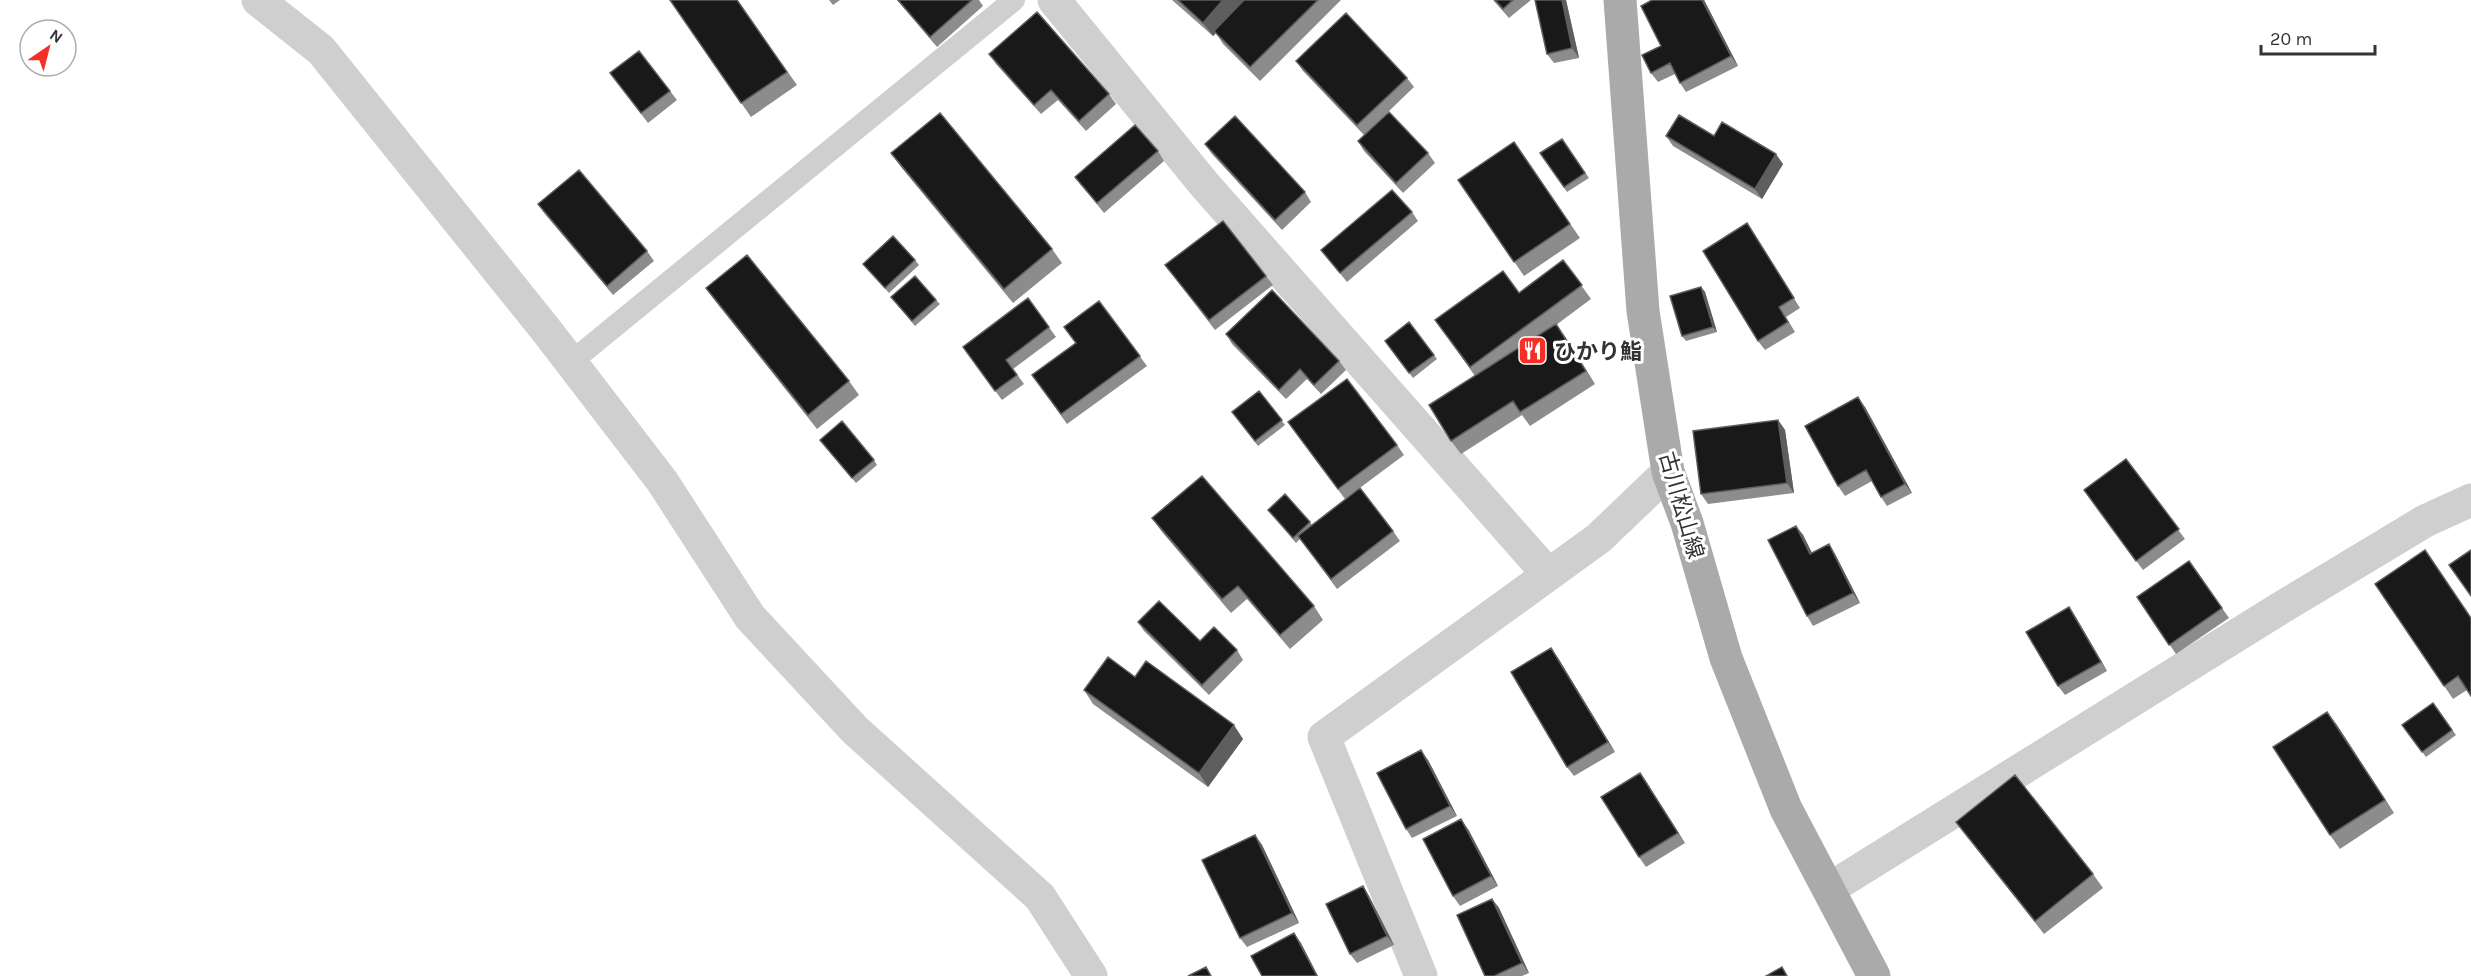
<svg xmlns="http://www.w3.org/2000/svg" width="2471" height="976" font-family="Karla,'Noto Sans JP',sans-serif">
<rect width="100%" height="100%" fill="#fff"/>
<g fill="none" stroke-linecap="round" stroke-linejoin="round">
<path stroke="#cfcfcf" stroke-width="22" d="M571,362L1014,0"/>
<path stroke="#cfcfcf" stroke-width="33" d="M258,0L321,50L546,330L662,481L750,617L855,730L1040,897L1091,976
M1054,0L1204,184L1547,573
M1829,889L2279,609L2425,521L2471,500
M1421,976L1324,737L1599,538L1668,472"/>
<path stroke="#aaa" stroke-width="33" d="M1620,0L1643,311L1668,472L1687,523L1726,658L1786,809L1874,976"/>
</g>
<path fill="#8c8c8c" d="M670,0H737L797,85L751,117Z
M829,0H840L833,5Z
M897,0H979L983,6L937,47Z
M1172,0H1341L1260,81L1223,44L1216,33L1213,36Z
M1493,0H1531L1509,18Z
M1535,0H1566L1579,58L1554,63L1547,54Z
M1704,0L1738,66L1686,92L1680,83L1675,74L1658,82L1651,73L1661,46Z
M989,54L1109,94L1116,104L1086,131L1058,100L1041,114L996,64Z
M1296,61L1407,78L1414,87L1364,135L1303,71Z
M610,73L670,91L677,100L648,123Z
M1666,136H1714L1783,164L1762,199L1673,146Z
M1562,139L1589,178L1567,192L1540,153Z
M1358,141L1428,153L1435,163L1403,193L1364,151Z
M1514,142L1580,238L1524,276L1458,180Z
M1205,144L1305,192L1311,202L1282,230L1212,154Z
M1158,151L1164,161L1104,213L1082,186L1075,177Z
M891,153L1052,249L1062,263L1013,303L901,167Z
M538,204L647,251L654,261L613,295L545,214Z
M1412,212L1418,221L1347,282L1321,250Z
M1747,223L1800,308L1786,317L1795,332L1765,350L1758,341Z
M915,260L919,265L889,293L863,264Z
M1563,260L1591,299L1556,325L1595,384L1530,426L1522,415L1461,454L1451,441L1475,376L1435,320L1519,293Z
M1165,265L1266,276L1273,285L1215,330Z
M1701,287L1705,292L1717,332L1686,341L1682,336Z
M706,288L849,381L859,395L817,429L716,302Z
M891,297L936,300L940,304L915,326Z
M1028,298L1056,337L1013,369L1024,384L1002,400L963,347Z
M1099,301L1147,366L1067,424L1032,375L1075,343Z
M1409,322L1437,359L1413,378L1385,341Z
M1226,334L1339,361L1346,370L1321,394L1307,379L1286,399L1232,344Z
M1259,391L1285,425L1258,446L1232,412Z
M1865,407L1912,493L1887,506L1881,497L1872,481L1845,496L1838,486Z
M1778,420L1785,430L1794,493L1708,504L1701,494Z
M1295,432L1397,445L1404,455L1345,499Z
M820,440L874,460L877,465L856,483Z
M2126,459L2185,539L2143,570L2084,490Z
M1268,510L1310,522L1312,525L1393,531L1400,541L1337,589L1300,539L1296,543Z
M1152,518L1314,606L1323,620L1290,649L1247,599L1231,613L1162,532Z
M1796,526L1803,535L1812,553L1829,544L1835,554L1860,603L1813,626L1807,616Z
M2425,550L2467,690L2453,699L2375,584Z
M2189,561L2229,618L2176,654L2137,597Z
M2075,616L2107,671L2065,695L2058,686Z
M1138,622L1200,641L1237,650L1243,660L1209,695L1144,631Z
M1558,658L1615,752L1574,776L1567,767Z
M1135,677L1243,739L1208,787L1093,704L1084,690Z
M2433,703L2456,735L2426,757L2402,725Z
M2327,712L2394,813L2340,849L2330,835Z
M1428,760L1457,816L1412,838L1406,829Z
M1640,773L1685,843L1646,867L1639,857Z
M1956,822L2093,874L2103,888L2044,934L1966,835Z
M1468,829L1498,886L1460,906L1453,896Z
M1255,835L1262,845L1299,923L1247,947L1240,938Z
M1363,886L1369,896L1394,945L1357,963L1350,954Z
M1492,899L1499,908L1529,973L1522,976H1485Z"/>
<path fill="#5e5e5e" d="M1223,0H1245L1214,31L1216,33L1213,36L1203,23Z
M1562,0H1566L1579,58L1572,48Z
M1702,0H1704L1738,66L1731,56Z
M1776,154L1783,164L1762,199L1755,189Z
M1701,287L1705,292L1717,332L1713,327Z
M1556,324L1566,338L1595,384L1586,371Z
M1858,397L1865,407L1912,493L1905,484Z
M1778,420L1785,430L1794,493L1787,483Z
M1796,526L1803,535L1817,563L1810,554Z
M1829,544L1835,554L1860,603L1853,593Z
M2069,607L2075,616L2107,671L2101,662Z
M1551,648L1558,658L1615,752L1608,742Z
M2327,712L2337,725L2394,813L2385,800Z
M1234,725L1243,739L1208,787L1199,773Z
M1421,750L1428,760L1457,816L1450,806Z
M1640,773L1647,783L1685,843L1678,833Z
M1461,819L1468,829L1498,886L1491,876Z
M1255,835L1262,845L1299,923L1292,913Z
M1363,886L1369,896L1394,945L1387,936Z
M1492,899L1499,908L1529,973L1522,963Z
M1294,933L1301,943L1318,976H1317Z"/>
<path fill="#191919" stroke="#5e5e5e" stroke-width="1.5" d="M670,0H737L787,72L741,103Z
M898,0H972L930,37Z
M1178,0H1223L1203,23Z
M1244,0H1318L1250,67L1214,31Z
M1495,0H1513L1503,9Z
M1535,0H1562L1572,48L1547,54Z
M1652,0H1702L1731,56L1680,83L1670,63L1651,73L1642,55L1661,46L1641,6Z
M1037,12L1109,94L1079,121L1051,90L1034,105L989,54Z
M1346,13L1407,78L1357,125L1296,61Z
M639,51L670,91L641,113L610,73Z
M1389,112L1428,153L1396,183L1358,141Z
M940,113L1052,249L1004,289L891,153Z
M1679,115L1714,136L1722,122L1776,154L1755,189L1666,136Z
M1235,116L1305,192L1275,220L1205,144Z
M1135,125L1158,151L1097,203L1075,177Z
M1562,139L1585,173L1564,187L1540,153Z
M1514,142L1570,224L1514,262L1458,180Z
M579,170L647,251L607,286L538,204Z
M1392,190L1412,212L1340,273L1321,250Z
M1223,221L1266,276L1209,320L1165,265Z
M1747,223L1794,298L1779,307L1788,322L1758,341L1703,251Z
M893,236L915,260L885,288L863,264Z
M747,255L849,381L808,415L706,288Z
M1563,260L1582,285L1470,367L1435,320L1503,271L1519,293Z
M915,276L936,300L912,321L891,297Z
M1701,287L1713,327L1682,336L1670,296Z
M1272,290L1339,361L1314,385L1300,369L1279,390L1226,334Z
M1028,298L1049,327L1006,360L1017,375L995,391L963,347Z
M1099,301L1140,356L1061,414L1032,375L1076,343L1064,327Z
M1409,322L1434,355L1409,373L1385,341Z
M1556,324L1586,371L1520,412L1513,401L1451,441L1429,405Z
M1347,379L1397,445L1338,489L1288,422Z
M1259,391L1282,420L1255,441L1232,412Z
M1858,397L1905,484L1881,497L1866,470L1838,486L1805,426Z
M1778,420L1787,483L1701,494L1693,431Z
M842,421L874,460L852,478L820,440Z
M2126,459L2179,529L2136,561L2084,490Z
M1202,476L1314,606L1280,635L1238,586L1222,599L1152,518Z
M1360,488L1393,531L1331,579L1298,536Z
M1285,494L1310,522L1293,538L1268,510Z
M1796,526L1810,554L1829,544L1853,593L1807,616L1768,540Z
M2425,550L2471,618V696L2458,676L2444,686L2375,584Z
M2471,550V596L2449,565Z
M2189,561L2222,608L2169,645L2137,597Z
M1159,601L1200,641L1214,627L1237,650L1202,685L1138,622Z
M2069,607L2101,662L2058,686L2026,632Z
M1551,648L1608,742L1567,767L1511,672Z
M1108,657L1135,677L1146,661L1234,725L1199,773L1084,690Z
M2433,703L2452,730L2422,752L2402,725Z
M2327,712L2385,800L2330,835L2273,747Z
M1421,750L1450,806L1406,829L1377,773Z
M1640,773L1678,833L1639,857L1601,797Z
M2015,775L2093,874L2035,921L1956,822Z
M1461,819L1491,876L1453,896L1423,839Z
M1255,835L1292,913L1240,938L1202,860Z
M1363,886L1387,936L1350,954L1326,904Z
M1492,899L1522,963L1494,976H1485L1457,915Z
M1294,933L1317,976H1262L1251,956Z
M1206,967L1211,976H1188Z
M1782,967L1787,976H1766Z"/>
<defs>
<symbol id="restaurant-square" viewBox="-11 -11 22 22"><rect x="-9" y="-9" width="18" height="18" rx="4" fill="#f72d26" stroke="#fff"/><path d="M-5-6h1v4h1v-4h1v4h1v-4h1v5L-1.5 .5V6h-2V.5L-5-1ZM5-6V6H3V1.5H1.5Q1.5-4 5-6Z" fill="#fff"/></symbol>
</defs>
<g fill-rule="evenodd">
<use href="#restaurant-square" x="1516" y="334" width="33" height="33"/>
</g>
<g text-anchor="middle" stroke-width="6" stroke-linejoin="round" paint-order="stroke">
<g font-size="22" font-weight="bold" fill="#323232" stroke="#fff" text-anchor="start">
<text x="1554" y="359">ひかり鮨</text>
</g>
<g font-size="22" fill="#323232" stroke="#fff">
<text transform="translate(1682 505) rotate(74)" y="8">古川松山線</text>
</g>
</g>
<g transform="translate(48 48) rotate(35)"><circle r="28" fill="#ffffff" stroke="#adadad" stroke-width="1.5"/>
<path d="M0-4.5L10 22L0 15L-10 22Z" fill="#f72d26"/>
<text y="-9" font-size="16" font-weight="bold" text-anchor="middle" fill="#323232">N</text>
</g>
<path d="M2261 45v9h114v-9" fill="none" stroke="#323232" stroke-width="3"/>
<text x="2270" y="45" font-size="18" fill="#323232" stroke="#ffffff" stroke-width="4.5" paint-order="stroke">20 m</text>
</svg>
